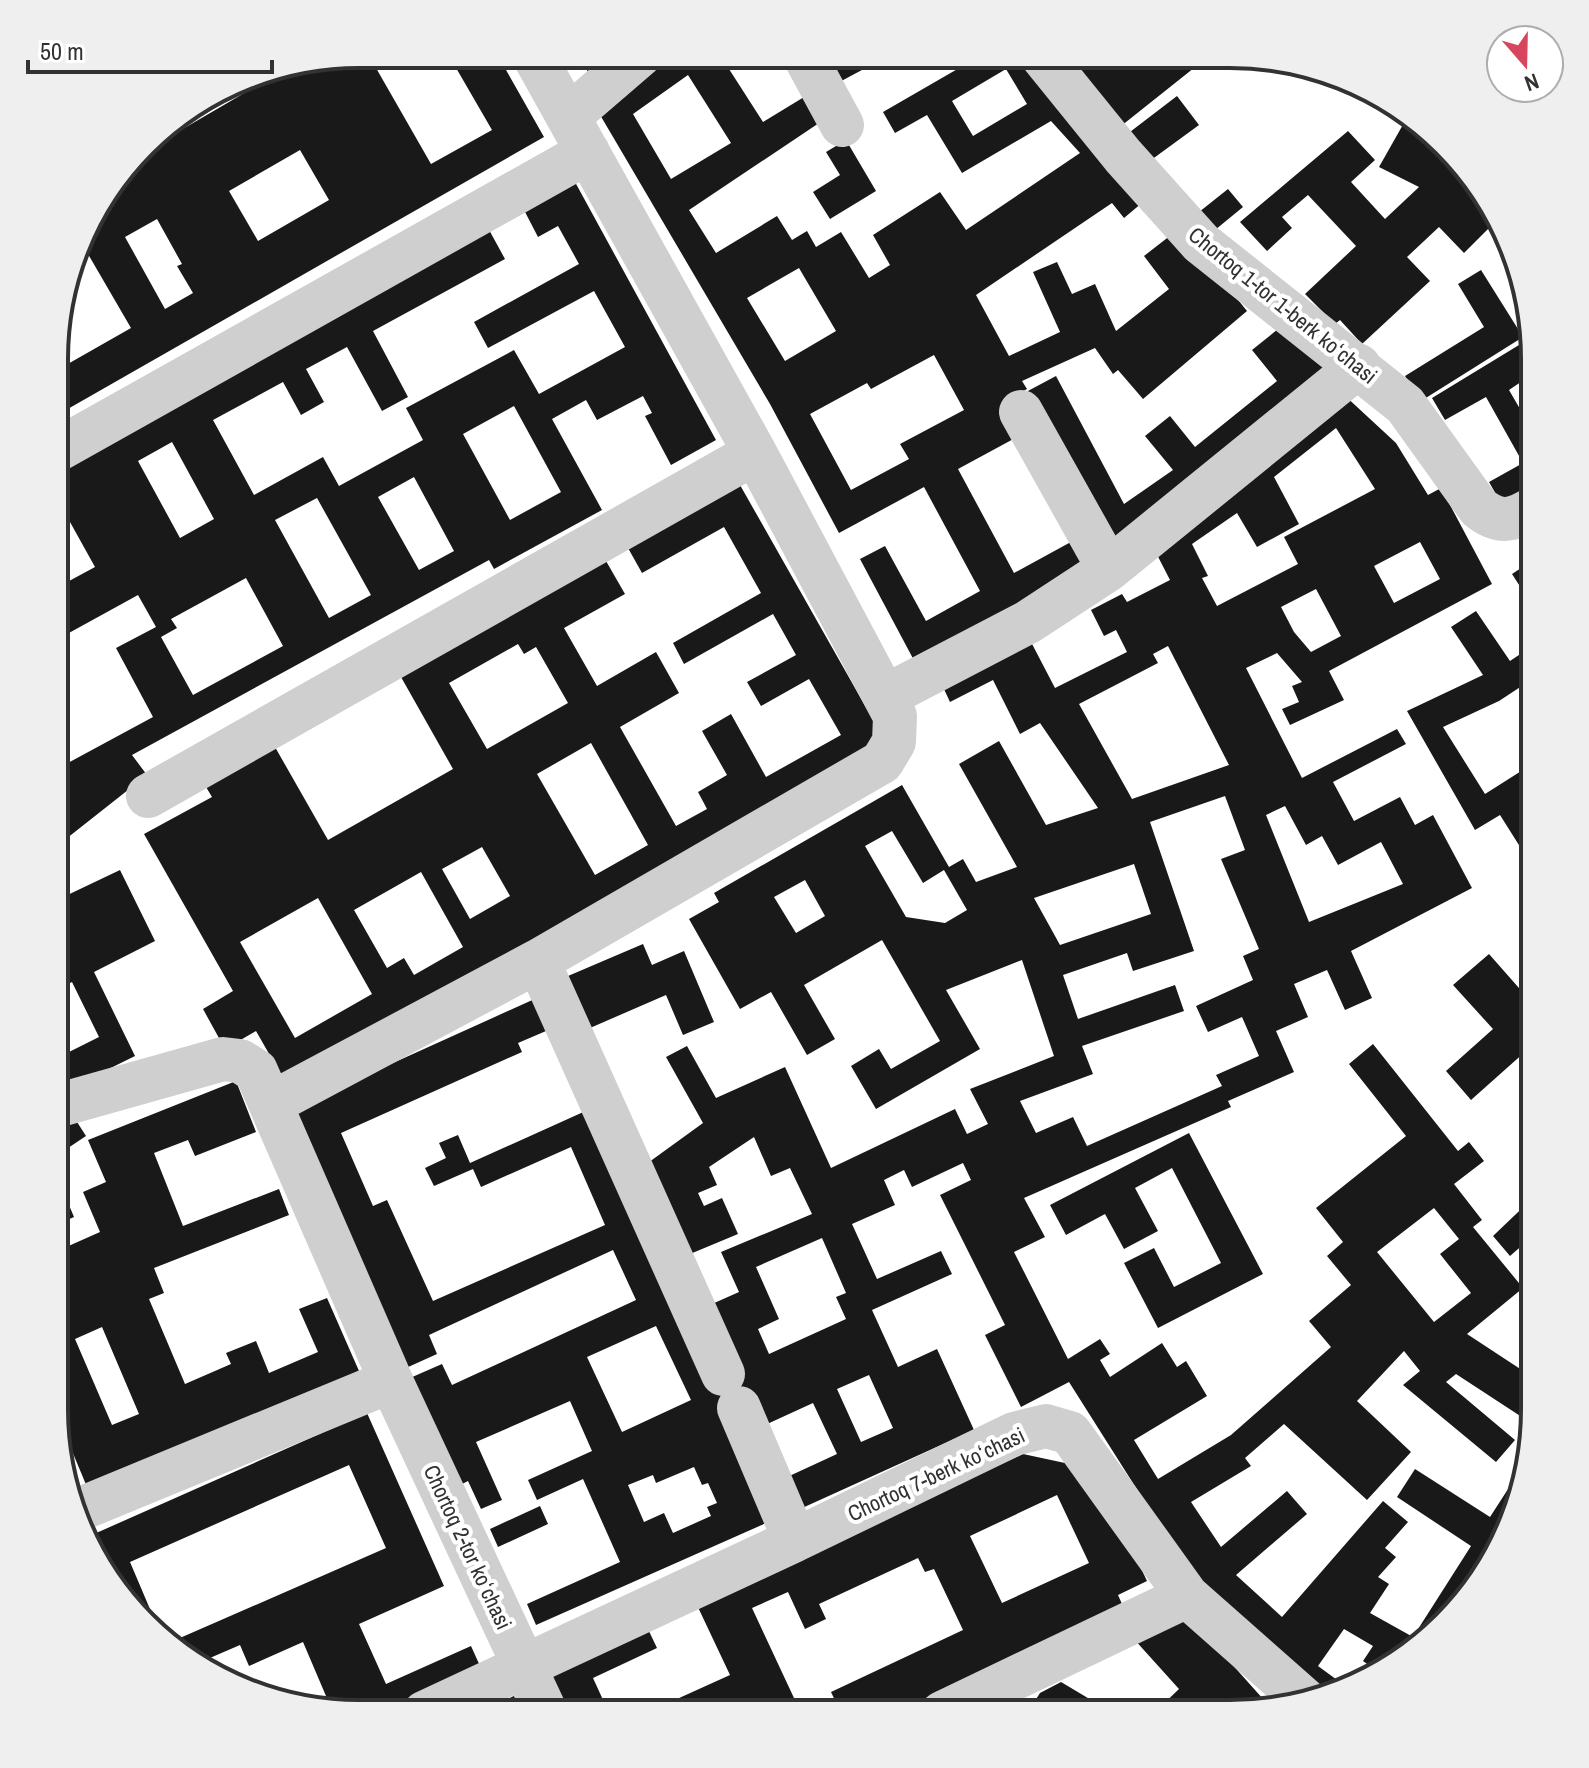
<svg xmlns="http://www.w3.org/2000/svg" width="1589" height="1768" font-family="'Archivo Narrow',sans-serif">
<rect width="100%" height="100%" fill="#fff"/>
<path fill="#191919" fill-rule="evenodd" d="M359,54H368L431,164L492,130L448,54H497L544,137L59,414V369L131,328L81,242L95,207L126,168L146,156L142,149L158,129L175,120L181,130L284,70L282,67ZM300,150L329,200L258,241L229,191ZM157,219L182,264L177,266L193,293L165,309L125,237Z
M578,55H610L591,77Z
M669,55H720L763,122L809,94L825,119L689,210L716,253L777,216L792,240L807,231L816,247L841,232L869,278L890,265L873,235L940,192L966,230L1080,153L1051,121L962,173L927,115L895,133L883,112L980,56H1033L1149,197L1124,218L1112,203L976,295L1009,356L1060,332L1033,272L1057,262L1072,294L1095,284L1116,331L1169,289L1144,256L1180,228L1247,311L1143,399L1118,370L1113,374L1095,348L1022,381L1027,389L1003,402L1021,435L958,469L1014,573L1080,537L1097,569L917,666L860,559L885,546L926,621L980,591L924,487L839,533L770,404L596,108ZM1006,69L1027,104L973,136L952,101ZM688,75L731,143L671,179L633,114ZM799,268L836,331L785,361L747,298ZM934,355L964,410L900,444L909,459L851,490L810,414L867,383L871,389Z
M816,55H890L832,86Z
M1049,56L1146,57L1209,56L1111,134Z
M1177,96L1199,125L1147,163L1126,135Z
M1409,114L1484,190L1498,219L1464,253L1439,227L1407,257L1430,281L1362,344L1340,320L1335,324L1305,294L1356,246L1308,195L1282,217L1292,228L1267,251L1240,222L1348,131L1375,160L1351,182L1385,219L1419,187L1379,167Z
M846,140L876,191L830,219L813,192L840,175L826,152Z
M575,182L716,440L671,465L645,416L652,413L643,396L597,420L586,400L552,419L602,510L494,569L489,560L132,755L147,775L57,846L58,748L66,764L153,717L116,648L156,627L138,595L58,639V587L95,567L70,522L59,528V469L488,228L505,259L373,331L408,397L382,411L347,347L306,369L324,402L301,415L283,382L213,420L254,495L323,457L339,486L423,440L406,408L514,350L539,394L625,347L594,291L488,348L474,322L579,264L558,226L538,237L524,210ZM514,406L561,492L510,520L463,434ZM172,442L214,519L180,538L138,461ZM414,477L454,551L419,570L378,497ZM317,498L371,595L329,618L275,520ZM246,578L283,646L193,695L161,637L177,628L171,619Z
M1228,189L1243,207L1204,239L1189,220Z
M1481,270L1523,337L1421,401L1405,376L1484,327L1458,284Z
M1288,321L1336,381L1111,554L1026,392L1056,376L1124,504L1173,470L1145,436L1170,416L1195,447L1277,381L1252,350Z
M1534,336V373L1509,390L1534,433V493L1505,510L1489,482L1523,463L1486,397L1445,420L1432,398Z
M1342,393L1396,443L1428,495L1441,488L1492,584L1329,671L1344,700L1290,725L1282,709L1299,702L1292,686L1302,682L1277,653L1246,668L1302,778L1397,729L1406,744L1333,782L1354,821L1400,797L1415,825L1433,815L1472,888L1351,951L1372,998L1345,1010L1327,970L1294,984L1308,1017L1276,1031L1294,1072L1228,1101L1231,1107L1024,1198L1045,1237L1014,1252L1068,1359L1100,1339L1110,1354L1100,1360L1110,1377L1162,1343L1177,1367L1186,1361L1207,1396L1134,1440L1158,1479L1231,1435L1331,1347L1309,1321L1351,1285L1327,1256L1343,1242L1316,1208L1406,1136L1349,1064L1373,1044L1458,1151L1469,1142L1484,1161L1454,1184L1482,1220L1473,1227L1523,1288L1467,1334L1534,1378V1425L1456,1374L1446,1382L1515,1440L1496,1462L1403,1385L1420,1371L1404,1351L1357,1401L1411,1452L1367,1500L1284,1424L1245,1458L1251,1466L1191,1502L1221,1547L1287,1491L1307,1514L1236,1575L1282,1617L1383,1501L1408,1522L1385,1548L1396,1557L1378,1577L1389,1584L1370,1613L1413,1637L1471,1546L1397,1497L1415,1469L1490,1517L1521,1469L1494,1561L1399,1663L1380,1673L1363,1661L1373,1646L1344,1629L1318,1666L1348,1688L1328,1698L1207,1600L1069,1382L1021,1407L985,1335L1005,1325L940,1195L971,1180L963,1163L912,1187L904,1170L884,1180L895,1205L852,1224L877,1279L941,1251L952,1274L872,1310L898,1367L937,1349L974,1430L800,1509L785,1478L837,1454L813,1403L765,1425L773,1520L536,1625L527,1604L620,1562L583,1479L537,1500L528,1480L592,1451L570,1401L476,1442L502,1500L481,1509L468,1481L458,1486L410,1378L442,1364L452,1385L636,1300L613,1250L429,1335L437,1354L406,1368L289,1110L539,997L553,1028L518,1043L522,1052L341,1133L373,1206L387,1200L433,1301L605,1225L571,1147L481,1187L473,1169L434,1186L425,1168L446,1158L439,1143L458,1135L470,1163L590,1109L712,1304L739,1292L721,1252L812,1214L790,1168L771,1176L754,1137L709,1167L717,1185L698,1193L704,1206L722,1198L738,1234L690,1254L645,1165L703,1123L666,1057L687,1046L716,1098L785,1067L831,1168L955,1109L967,1134L988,1124L970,1089L1054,1056L1022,960L946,990L980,1049L876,1109L851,1066L879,1049L891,1069L940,1041L882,940L804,985L835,1039L807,1055L771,992L740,1009L689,919L719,902L714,893L902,785L949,867L963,859L976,882L1017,867L959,764L999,741L1046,825L1098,808L1040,723L1020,734L993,680L950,702L943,687L1031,642L1055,688L1127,652L1116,630L1104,636L1091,610L1122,594L1127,602L1170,580L1151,543ZM1336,428L1375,489L1284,537L1298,564L1217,606L1202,578L1208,576L1192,544L1237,513L1257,547L1299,524L1274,477ZM1420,542L1440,579L1394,603L1374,566ZM1316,589L1341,636L1311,652L1294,632L1281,607ZM1168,646L1229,765L1132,799L1079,704L1158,663L1153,654ZM1225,796L1245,850L1221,859L1259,949L1243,956L1253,980L1196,1006L1208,1032L1242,1017L1259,1056L1216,1075L1222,1086L1087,1146L1073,1117L1036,1133L1020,1101L1093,1074L1082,1046L1184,1011L1175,985L1078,1019L1063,975L1127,953L1133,971L1194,951L1150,822ZM1285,806L1306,845L1322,836L1338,865L1381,842L1403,884L1309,922L1266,815ZM892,831L923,883L944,870L967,910L945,923L906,917L865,846ZM1134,864L1151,914L1060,945L1034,898ZM805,880L825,916L796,933L774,897ZM1434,1208L1459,1239L1440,1254L1471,1293L1434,1322L1377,1252ZM822,1238L846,1293L836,1297L846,1319L769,1354L758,1329L779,1319L756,1267ZM656,1326L691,1400L622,1432L587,1357ZM869,1375L893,1428L861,1442L837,1389ZM694,1467L702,1485L708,1483L717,1503L707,1507L711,1516L673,1533L664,1513L644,1522L628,1485L653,1475L656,1483Z
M740,485L885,741L288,1087L256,1031L225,1049L203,1009L233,991L144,834L212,797L206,787L275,747L328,840L453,769L401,677L606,561L625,594L564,628L597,686L656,652L679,693L620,727L676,826L707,809L698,792L727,775L702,731L731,714L766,777L841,735L809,679L761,706L747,682L796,655L773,614L684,664L673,643L761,593L724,527L642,573L628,548ZM518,644L524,654L536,647L568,703L487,749L449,683ZM591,743L648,845L595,875L537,774ZM482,847L510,896L470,919L442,869ZM421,872L463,947L414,975L404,958L387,968L354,910ZM318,898L372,994L295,1038L240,942Z
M1530,562L1534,570V608L1512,574Z
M1476,611L1510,661L1534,645V678L1499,701L1443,727L1485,794L1534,763V869L1500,815L1475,830L1407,711L1483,675L1451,627Z
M120,870L155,941L94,972L135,1056L56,1095V1037L65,1054L99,1037L72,982L57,990V900Z
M643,944L652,965L684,951L714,1022L683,1035L666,995L590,1028L568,976Z
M1489,954L1534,1005V1044L1471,1100L1446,1071L1493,1029L1453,985Z
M236,1081L256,1132L195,1156L188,1140L154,1153L183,1226L279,1189L289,1215L154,1268L164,1293L149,1299L185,1384L231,1364L226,1353L256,1341L269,1373L318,1352L299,1309L327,1298L359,1371L87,1487L55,1410V1252L100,1232L83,1192L106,1182L88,1140ZM102,1327L139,1414L112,1425L75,1339Z
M70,1111L86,1136L56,1156V1122Z
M1189,1133L1263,1274L1158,1328L1124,1263L1154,1248L1174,1287L1221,1263L1172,1168L1135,1188L1158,1231L1124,1249L1105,1214L1066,1235L1050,1205Z
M56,1174L74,1217L56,1225Z
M1534,1197V1235L1510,1256L1493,1236Z
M367,1413L444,1586L359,1624L386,1684L471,1646L485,1677L402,1713H339L308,1704L326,1696L303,1642L249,1666L240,1645L196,1664L173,1641L386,1548L349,1465L130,1562L158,1628L105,1578L85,1538Z
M1023,1454L1065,1463L1113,1509L1147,1581L1118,1595L1122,1604L1029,1661L916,1713H841L831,1692L963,1630L934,1569L925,1572L918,1558L819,1604L826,1619L805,1629L788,1592L752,1608L801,1713H646L730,1675L696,1603ZM1057,1495L1089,1563L1002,1603L970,1536Z
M540,1506L548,1524L498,1547L490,1529Z
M1188,1615L1272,1709L1250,1713H1154L1179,1689L1133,1638Z
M647,1627L657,1648L593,1678L609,1713H568L549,1672Z
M1061,1682L1113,1713L1029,1710L1040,1693Z
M531,1688L542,1713H477L503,1701Z"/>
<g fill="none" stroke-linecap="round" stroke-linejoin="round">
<path stroke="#cfcfcf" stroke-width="44" d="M533,54L755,453L895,716L894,742L882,762L538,961
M804,55L842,125
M1042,56L1123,156L1201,243L1405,405L1479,508C1499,524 1513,521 1534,508
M568,117L640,55
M1021,412L1109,569
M59,449L588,152
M886,696L1028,622L1109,569L1359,366
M148,796L755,453
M272,1103L538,961L723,1374
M56,1106L223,1059L240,1061L256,1071L391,1381L546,1713
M739,1408L795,1540L1014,1434L1046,1426L1070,1433L1187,1596L1307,1702
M73,1512L391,1381
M424,1713L795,1540
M942,1713L1187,1596"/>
</g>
<g text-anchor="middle" stroke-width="8" stroke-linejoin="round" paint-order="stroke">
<g font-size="22" fill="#323232" stroke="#fff">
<text transform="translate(1283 305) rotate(39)" y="8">Chortoq 1-tor 1-berk koʻchasi</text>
<text transform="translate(936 1474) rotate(-25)" y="8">Chortoq 7-berk koʻchasi</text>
<text transform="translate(468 1547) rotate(65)" y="8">Chortoq 2-tor koʻchasi</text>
</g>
</g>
<path d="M0 0H1589V1768H0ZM359 68H1230A291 291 0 0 1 1521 359V1409A291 291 0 0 1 1230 1700H359A291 291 0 0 1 68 1409V359A291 291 0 0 1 359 68Z" fill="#efefef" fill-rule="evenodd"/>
<path fill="none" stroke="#323232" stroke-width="4" d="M359 68H1230A291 291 0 0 1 1521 359V1409A291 291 0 0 1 1230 1700H359A291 291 0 0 1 68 1409V359A291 291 0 0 1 359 68Z"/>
<g transform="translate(1525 64) rotate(160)"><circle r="38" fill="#ffffff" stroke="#adadad" stroke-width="2"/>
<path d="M0-6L14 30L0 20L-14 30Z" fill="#d8455e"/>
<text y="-12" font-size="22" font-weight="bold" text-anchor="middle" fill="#323232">N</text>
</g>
<path d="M28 60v12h244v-12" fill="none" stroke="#323232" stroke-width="4"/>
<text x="40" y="60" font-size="24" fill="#323232" stroke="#ffffff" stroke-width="6" paint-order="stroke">50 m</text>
</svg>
